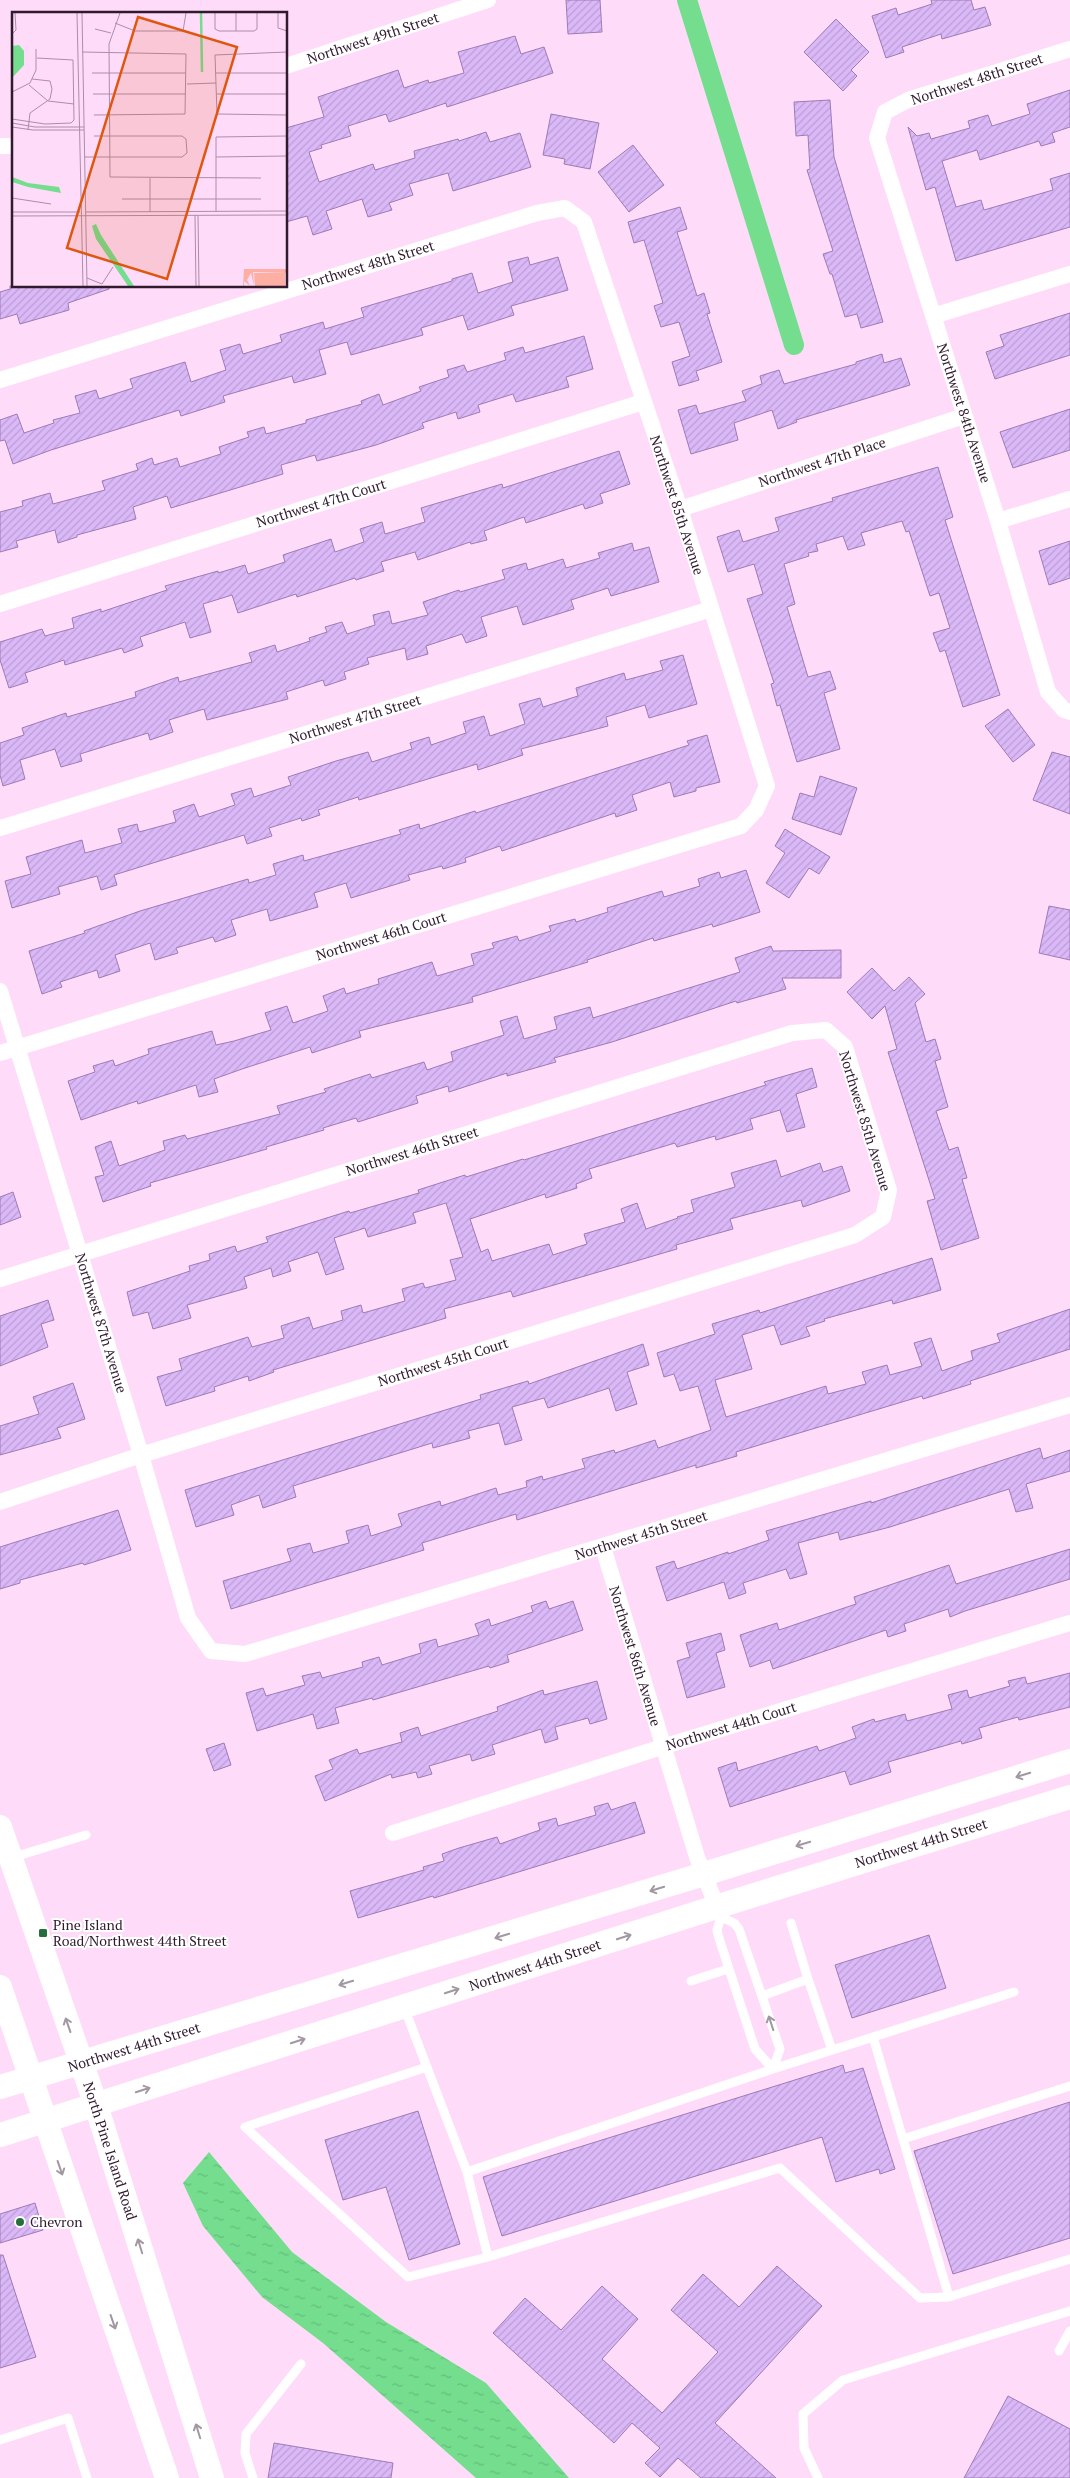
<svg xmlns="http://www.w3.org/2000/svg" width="1070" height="2478" font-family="'PT Serif',serif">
<defs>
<pattern id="water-ripples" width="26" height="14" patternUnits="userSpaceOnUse" patternTransform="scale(1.25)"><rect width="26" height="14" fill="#74dd8e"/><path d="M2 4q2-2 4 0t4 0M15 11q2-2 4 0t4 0" fill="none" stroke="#65bd7b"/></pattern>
<pattern id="building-hatch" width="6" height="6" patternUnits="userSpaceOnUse" patternTransform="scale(1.25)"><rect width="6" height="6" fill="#dbb8f7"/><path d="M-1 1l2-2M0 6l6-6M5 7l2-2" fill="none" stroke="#bc9ed4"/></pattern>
</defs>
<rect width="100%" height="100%" fill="#ffdbfa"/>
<path fill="url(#water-ripples)" d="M209,2152L292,2252L386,2322L486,2383L569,2478H476L323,2343L262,2297L203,2226L183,2183Z"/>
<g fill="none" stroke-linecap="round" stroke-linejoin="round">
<path stroke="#74dd8e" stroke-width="20" d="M687,0L794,345"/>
</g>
<path fill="url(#building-hatch)" stroke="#9d7bb6" d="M566,0H600L602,32L568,34Z
M931,0H971L974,10L985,7L991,25L942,39L941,34L902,47L904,52L886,58L872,16L896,8L898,15L932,4Z
M836,19L869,52L851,70L857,76L843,91L804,52Z
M515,36L521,54L544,47L553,73L447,107L446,103L389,122L386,114L348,126L351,136L321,145L322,148L309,152L319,182L373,164L375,170L415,158L414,151L458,139L459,141L486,132L490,142L520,133L531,167L453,191L448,173L409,184L413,195L389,203L392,210L368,217L362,199L326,211L332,229L313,235L307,216L286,222V128L324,117L318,97L398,70L404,88L428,80L429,83L464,73L458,52Z
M1070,90V127L1052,133L1055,142L1041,146L1039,141L980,160L977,150L942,161L956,207L981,200L984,210L1053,190L1050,179L1070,173V227L956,261L935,187L926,190L908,127L917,136L929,133L931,139L970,128L968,121L988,115L992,126L1030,114L1027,104Z
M830,100L834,157L883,322L861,328L857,314L845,317L832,274H830L823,254L833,251L807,170L810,169L808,135L796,136L794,102Z
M551,114L599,123L590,169L564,164L565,159L543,155Z
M633,145L664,185L629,212L598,172Z
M680,207L687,229L677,232L697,296L704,293L710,313L707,314L722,362L696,371L699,380L679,386L672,362L690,356L679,322L661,327L654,306L663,303L644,240L634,243L628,222Z
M528,257L530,265L558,257L568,290L511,306L514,315L468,330L463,315L421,328L423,335L351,355L347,342L319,350L326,374L294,383L292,376L223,396L225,402L181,416L179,410L51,450L13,464L5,440L0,441V420L17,414L24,433L54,423L53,420L80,413L75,396L96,390L99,399L133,388L130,379L185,362L191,382L226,370L220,350L240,344L243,354L282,342L280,335L323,322L325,329L364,317L361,308L452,281V279L472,273L478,293L513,282L508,262Z
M10,286H109V289L68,303L69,310L20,324L17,314L0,319V292L10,289Z
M1070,313V355L995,379L986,352L1004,346L1000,335Z
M584,336L593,369L566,377L569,387L516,402L513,394L478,405L480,412L458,419L456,412L422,423L424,428L376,445L317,461L315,455L281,465L283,474L171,508L167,496L133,507L136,519L77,535V537L58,543L55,530L16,541L18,547L0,552V512L23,506L22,501L50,493L53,504L105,490L102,481L138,470L136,464L152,458L154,465L177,458L180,467L221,454L219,447L249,437L247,432L264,427L266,434L306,423V420L362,404L361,401L379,394L383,405L421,391L419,387L449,377L447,370L464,365L467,372L506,360L504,353L523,347L525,353Z
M882,354L884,363L901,358L910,385L796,420L797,422L778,429L772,410L734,423L738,440L691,454L678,410L696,405L699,414L746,401L742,391L762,384L760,376L779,370L784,384L856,364V362Z
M1070,409V450L1013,468L1000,432Z
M619,451L630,484L600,494L603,503L585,509L583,504L526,523L524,517L484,531L487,540L471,544L470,542L418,560L415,552L381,562L384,571L356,580L355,578L297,597L296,594L238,613L232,595L203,604L211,632L190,638L185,622L140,637L143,646L124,653L122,648L65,665L64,660L25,673L28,682L9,688L0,660V642L42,629L45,636L74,628L72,618L101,609V612L167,590L165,586L218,571V573L245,565L248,574L285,562L283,555L331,539L335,552L364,542L360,529L382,522L385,534L425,522L421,508L502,484L503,488Z
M938,467L953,517L945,520L1000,695L963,707L945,650L940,652L933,633L950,628L939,593L930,596L909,531L906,532L902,521L861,533L865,545L848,550L843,536L816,544L818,551L808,553L809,556L784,564L795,604L787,607L808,677L830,671L836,689L824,693L840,749L797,762L780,705L777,706L771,684L774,683L747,599L763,594L754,564L728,572L717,537L739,530L743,542L779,531L775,518L833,501L832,498Z
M1070,541V578L1049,585L1039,551Z
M632,543L634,551L649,547L659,582L611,596L608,588L571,600L574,609L523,625L517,606L481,617L487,636L466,643L462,634L426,646L428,654L407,660L405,648L367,658L369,664L344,672L346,679L325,686L323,680L286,692L288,699L207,720L204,709L169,720L173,732L150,740L148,733L80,754L82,761L61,767L55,749L20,760L25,779L3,786L0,775V743L24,735L22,728L66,713L67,717L136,697L135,692L178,677L179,682L252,662L249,653L275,645L277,652L310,641L309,638L327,632L325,627L342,622L347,634L375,625L373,615L389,611L392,624L428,615L423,602L459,590L460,592L505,579L502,570L526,563L528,570L563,559L566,568L600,558L598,553Z
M683,655L697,704L649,718L645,705L606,717L608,726L521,749L523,755L478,770L477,764L359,800L358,797L318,810L320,815L302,821L301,818L269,828L272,836L247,844L244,835L114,875L117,885L101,890L97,876L58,887L60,894L12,908L5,881L31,874L26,857L82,840L85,853L122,843L118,829L137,824L139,832L176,822L173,811L194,804L199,817L235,805L231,794L251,788L254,797L291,785L288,777L336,761L368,752L372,762L412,749L410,743L429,737L431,745L466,733L463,722L484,716L490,736L525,724L519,704L540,698L543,707L578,696L576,688L624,673L626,680L663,670L660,661Z
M1008,709L1035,745L1013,762L985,726Z
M707,735L720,782L696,788V791L674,797L670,782L632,795L637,810L616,817L615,813L502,851L500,846L465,858L466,862L443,869L442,866L408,875L410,880L351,898L346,883L314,893L318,907L270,921L267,909L231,920L236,935L215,942L213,937L176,948L178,953L155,960L150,943L115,955L120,971L99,978L97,970L60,982L62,987L42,994L29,951L85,933L84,931L140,911L248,879L249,883L276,875L273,864L303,855L304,861L401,834L399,830L419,824L420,829L475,811L476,813L689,745L687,741Z
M1052,752L1070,757V814L1033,800Z
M820,776L857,788L841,835L792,819L800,793L814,797Z
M785,829L830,857L819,874L809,868L789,898L766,883L785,853L775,846Z
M746,870L760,912L713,927L712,924L654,941L653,938L587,960L588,962L472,997L473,1002L359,1031L361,1037L312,1053L310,1047L242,1069L214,1079L218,1092L199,1097L196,1085L138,1104L137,1101L81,1120L68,1081L95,1072L93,1066L113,1060L115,1066L149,1054L148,1049L212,1031L216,1045L234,1041L271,1030L265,1013L287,1006L293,1023L328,1011L323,996L344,988L346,994L379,984L378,979L432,962L437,976L474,965L471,954L494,948L492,943L517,936L519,941L551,931L549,926L575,919L576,922L608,912L607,908L662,891L664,897L700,886L698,879L719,872L721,878Z
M1049,906L1070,910V960L1039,953Z
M771,946L773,951L841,950V978H782L786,989L737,1003L736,1001L612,1042L554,1058L556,1062L507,1076V1073L449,1092L448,1086L416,1096L418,1103L358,1122L356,1118L323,1128L324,1130L266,1147L267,1149L150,1183L151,1186L103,1202L95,1177L104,1175L95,1147L111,1141L119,1166L165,1150L163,1141L185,1135L187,1139L280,1114L277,1106L326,1092L324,1089L370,1074L372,1078L424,1062L427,1070L453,1061L451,1052L504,1035L500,1021L517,1016L524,1039L557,1029L554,1017L590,1007L593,1018L740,972L735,958Z
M872,968L894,991L909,977L925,994L915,1003L926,1042L935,1039L941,1059L935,1061L948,1107L936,1111L949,1150L958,1147L967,1178L962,1179L979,1238L941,1250L927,1201L935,1199L888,1052L897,1049L885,1006L872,1019L847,992Z
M812,1068L817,1087L796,1094L805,1127L787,1132L780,1110L750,1119L753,1129L716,1140L715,1136L677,1147L675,1143L589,1169L592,1178L576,1184L577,1188L546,1198L545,1194L470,1219L481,1252L488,1249L492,1261L549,1244L553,1255L587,1244L584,1234L625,1222L621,1209L637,1203L646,1229L678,1218L677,1217L694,1212L691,1200L735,1187L731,1173L776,1160L781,1177L820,1163L823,1172L842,1166L850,1191L803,1207L801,1200L730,1219L733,1229L676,1245L677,1249L513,1297L511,1291L444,1309L446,1318L273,1370L274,1372L249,1381L248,1376L214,1387L215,1391L166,1406L157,1377L182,1370L179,1359L248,1337L252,1347L270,1342L284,1338L281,1326L309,1317L313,1329L343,1320L341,1311L361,1305L363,1313L405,1301L402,1289L423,1283L425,1288L456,1280L450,1260L463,1257L446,1203L413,1213L416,1223L368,1237L365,1228L334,1238L344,1269L326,1275L318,1252L288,1262L291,1271L273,1277L271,1268L244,1277L247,1288L187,1305L191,1318L153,1329L148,1312L133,1316L127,1292L190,1271L189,1266L210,1260L209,1254L235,1246L237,1252L268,1242L266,1237L349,1211L350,1213L419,1193L418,1190L465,1175L466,1177L523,1159L524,1160L766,1085L764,1082Z
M13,1192L21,1217L0,1225V1197Z
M932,1258L941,1290L893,1304L892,1300L824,1319L825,1321L806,1327L810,1336L781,1345L774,1325L742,1335L752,1369L715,1380L726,1417L826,1386L828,1394L866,1384L862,1372L887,1365L890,1375L922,1366L914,1343L931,1338L942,1371L973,1360L971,1351L1000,1342L997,1334L1070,1309V1349L970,1381L971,1384L923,1399L922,1396L736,1452L737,1456L696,1468V1465L517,1520L516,1514L422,1543L424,1550L231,1609L223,1581L291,1561L287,1549L310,1543L313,1553L349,1543L346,1531L368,1525L371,1536L402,1526L398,1514L440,1501L441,1506L496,1488L498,1495L527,1487L526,1481L542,1476L543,1480L585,1468L582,1459L614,1450L615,1453L655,1440L658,1448L711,1430L698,1386L680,1391L674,1374L664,1377L657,1353L715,1334L712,1324L759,1310L760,1313Z
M48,1300L54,1320L41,1324L48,1347L0,1366V1316Z
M643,1344L649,1365L627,1372L637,1404L616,1411L609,1388L548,1408L544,1398L512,1407L522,1440L505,1445L499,1423L468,1431L470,1438L433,1448L432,1443L293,1486L296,1497L263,1508L259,1495L231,1505L234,1515L196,1527L185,1490L481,1399L480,1395L528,1381L529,1384Z
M73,1383L85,1419L57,1428L61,1438L0,1455V1426L39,1414L33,1397Z
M1040,1448L1043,1459L1070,1450V1471L1026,1484L1033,1508L1016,1512L1009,1489L890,1527L840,1540L838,1532L798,1543L807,1574L790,1579L786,1569L743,1583L746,1593L729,1599L724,1582L667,1601L656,1567L674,1561L677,1569L728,1552V1554L769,1540L766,1531L871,1501V1503Z
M118,1510L131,1550L84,1565L83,1563L20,1580V1583L0,1589V1547Z
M1070,1549V1579L965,1611L950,1617L948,1609L904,1624L906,1631L888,1637L886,1630L773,1669L770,1660L750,1667L740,1635L777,1623L779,1630L856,1604L854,1597L949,1565L956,1584Z
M546,1601L549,1609L573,1601L583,1630L507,1655L509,1662L490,1668L489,1666L373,1700L372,1698L335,1708L339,1723L317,1729L313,1714L257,1731L246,1693L263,1688L266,1696L305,1685L302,1676L320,1672L322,1678L363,1667L362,1662L379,1657L382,1665L421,1653L419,1644L436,1639L438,1647L479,1635L475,1624L489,1619L491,1626L533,1612L531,1606Z
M721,1633L725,1650L716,1653L725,1687L687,1698L677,1661L690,1657L686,1643Z
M1070,1673V1707L1019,1720L1018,1717L979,1728L982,1738L962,1744L961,1741L888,1762L891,1772L850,1785L845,1771L730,1807L718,1768L736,1762L738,1771L817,1746L819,1751L856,1738L852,1727L874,1719L875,1722L905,1714L907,1721L952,1709L948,1695L967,1690L969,1698L1010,1686L1008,1681L1025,1677L1027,1684Z
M597,1681L607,1719L590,1724L588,1718L555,1727L558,1739L545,1743L541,1729L492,1745L495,1754L472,1761L470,1754L429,1766L432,1774L418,1778L416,1772L392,1778L391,1774L325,1801L315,1776L333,1769L329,1760L357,1749L359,1754L402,1742L400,1733L418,1727L421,1736L498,1711L497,1707L543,1690L544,1695Z
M224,1743L231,1765L214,1771L206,1749Z
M635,1802L645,1833L434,1898L433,1896L358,1918L350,1891L424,1870L423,1867L444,1861L442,1854L459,1848L497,1837L500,1844L540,1830L538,1823L556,1818L558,1826L596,1815L594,1807L608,1803L611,1810Z
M929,1935L946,1988L852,2018L835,1965Z
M843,2065L845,2073L863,2068L895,2169L880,2174L879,2169L836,2182L822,2137L502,2236L483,2177Z
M1070,2102V2238L953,2274L914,2151Z
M418,2111L460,2244L409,2260L386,2187L343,2200L325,2140Z
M35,2203L43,2230L0,2243V2214Z
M0,2255H3L36,2357L0,2368Z
M777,2266L822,2306L715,2423L776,2478H701L678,2458L660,2477L645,2463L660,2448L632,2423L614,2443L493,2333L525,2298L561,2330L602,2286L638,2319L602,2359L662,2413L718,2352L671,2310L703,2274L739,2307Z
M1008,2396L1070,2429V2478H964Z
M274,2443L393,2463L391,2478H268Z"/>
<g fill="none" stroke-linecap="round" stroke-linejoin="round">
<path stroke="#fff" stroke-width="9" d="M11,1858L86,1835
M717,1908L721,1917L734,1923L739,1929L780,2049L773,2069
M721,1917L717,1930L718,1935L755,2049L773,2069
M791,1923L808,1979
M691,1981L728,1969
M762,1996L808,1979L832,2050
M404,2007L467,2172L773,2069L1014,1992
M873,2037L903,2139L1070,2086
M427,2067L245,2127L408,2277L488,2257
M903,2139L949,2297L1070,2259
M467,2172L488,2257L780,2168L920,2298L949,2297
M1059,2351L1070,2331
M0,2440L68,2418L87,2478
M253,2478L245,2453L246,2434L301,2364
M818,2478L804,2448L803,2414L843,2380L1070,2311"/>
<path stroke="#fff" stroke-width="16" d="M1070,49L908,100L885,112L877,138L998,521L1048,692L1064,710L1070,712
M286,66L488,0
M0,146H14
M933,316L1070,274
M0,380L537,213L565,208L584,222L680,509L767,786L756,810L741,826L0,1053
M680,509L964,416
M998,521L1070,499
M0,604L643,402
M0,828L711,609
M0,991L141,1455L188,1618L211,1651L245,1654L1070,1405
M0,1279L792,1033L826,1030L845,1047L889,1190L883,1217L855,1235L141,1455L0,1502
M603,1547L697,1857L717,1907
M393,1833L662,1747L1070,1623"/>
<path stroke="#fff" stroke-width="24" d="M0,1827L96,2105L212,2478
M0,1987L167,2478
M0,2087L704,1874L1070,1761
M0,2135L732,1902L1070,1797"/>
</g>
<defs><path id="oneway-shaft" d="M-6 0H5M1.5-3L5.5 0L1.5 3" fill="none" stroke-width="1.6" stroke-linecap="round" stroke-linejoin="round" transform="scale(1.25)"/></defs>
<g stroke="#a298a1">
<use href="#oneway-shaft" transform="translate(1023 1775) rotate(163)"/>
<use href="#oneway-shaft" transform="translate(803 1844) rotate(163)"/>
<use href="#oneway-shaft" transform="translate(657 1889) rotate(163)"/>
<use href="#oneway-shaft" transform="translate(502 1936) rotate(163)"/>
<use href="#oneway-shaft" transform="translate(624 1937) rotate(-18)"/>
<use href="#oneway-shaft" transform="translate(346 1983) rotate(163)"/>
<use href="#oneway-shaft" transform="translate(452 1991) rotate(-18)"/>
<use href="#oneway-shaft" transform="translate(771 2023) rotate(-108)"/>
<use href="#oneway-shaft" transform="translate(68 2025) rotate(-109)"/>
<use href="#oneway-shaft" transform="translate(298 2041) rotate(-18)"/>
<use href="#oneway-shaft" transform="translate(143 2090) rotate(-18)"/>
<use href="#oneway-shaft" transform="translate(60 2168) rotate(71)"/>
<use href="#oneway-shaft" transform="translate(140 2246) rotate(-107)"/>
<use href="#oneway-shaft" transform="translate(113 2322) rotate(71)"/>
<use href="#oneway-shaft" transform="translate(198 2431) rotate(-107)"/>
</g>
<g fill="#266e3b" stroke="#fff" stroke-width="2">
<rect x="38" y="1928" width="10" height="10" rx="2.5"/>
<circle cx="20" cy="2222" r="5"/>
</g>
<g text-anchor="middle" stroke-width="4" stroke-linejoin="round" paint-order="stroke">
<g font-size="14" fill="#301a2e" stroke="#fff">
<text transform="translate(373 38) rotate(-18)" y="5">Northwest 49th Street</text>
<text transform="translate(977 79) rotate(-18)" y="5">Northwest 48th Street</text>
<text transform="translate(368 265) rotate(-17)" y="5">Northwest 48th Street</text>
<text transform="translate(964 413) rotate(72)" y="5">Northwest 84th Avenue</text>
<text transform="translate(822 462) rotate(-18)" y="5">Northwest 47th Place</text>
<text transform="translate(321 503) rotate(-17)" y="5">Northwest 47th Court</text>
<text transform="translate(677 505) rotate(72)" y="5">Northwest 85th Avenue</text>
<text transform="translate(355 719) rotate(-17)" y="5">Northwest 47th Street</text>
<text transform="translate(381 936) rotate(-17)" y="5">Northwest 46th Court</text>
<text transform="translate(865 1121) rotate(73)" y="5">Northwest 85th Avenue</text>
<text transform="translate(412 1151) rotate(-17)" y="5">Northwest 46th Street</text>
<text transform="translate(101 1323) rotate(73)" y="5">Northwest 87th Avenue</text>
<text transform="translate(443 1362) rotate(-17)" y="5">Northwest 45th Court</text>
<text transform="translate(641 1535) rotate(-17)" y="5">Northwest 45th Street</text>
<text transform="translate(635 1656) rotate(73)" y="5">Northwest 86th Avenue</text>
<text transform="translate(731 1726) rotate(-17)" y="5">Northwest 44th Court</text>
<text transform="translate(921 1843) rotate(-17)" y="5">Northwest 44th Street</text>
<text transform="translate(535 1965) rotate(-18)" y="5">Northwest 44th Street</text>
<text transform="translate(134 2047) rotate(-17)" y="5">Northwest 44th Street</text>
<text transform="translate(110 2151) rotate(72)" y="5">North Pine Island Road</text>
</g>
<g font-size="14" fill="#301a2e" stroke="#fff" text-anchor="start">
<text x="53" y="1930">Pine Island<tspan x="53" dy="16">Road/Northwest 44th Street</tspan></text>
<text x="30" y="2227">Chevron</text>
</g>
</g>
<g transform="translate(12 12)">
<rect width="275" height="275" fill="#ffdbfa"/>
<path d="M232,257H274L275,261L241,260L242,274L239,261L235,268L238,274L232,269V274H231ZM242,261H273V274H243Z" fill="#fcafa2"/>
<path d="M7,33L12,39V53L0,66V34ZM0,165L16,171L47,175L49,181L16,175L0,170ZM84,212L89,223L122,274H116L84,227L80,214Z" fill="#74dd8e"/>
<path fill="none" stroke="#74dd8e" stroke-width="2.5" d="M189,1L190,60"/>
<path fill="none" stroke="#ac8ea8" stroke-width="1" d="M65,1L71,274M70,1L75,274M108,1L97,32L98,165L249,166M203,1V17L207,19H242L245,17V1M266,1V16L275,19M103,11L123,19H171L174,1M83,17L99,21M224,19V1M0,22L4,18L3,1M70,40L174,42L173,102L82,103M275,40L203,43L205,102L275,103M80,61H174M204,61H275M175,72L204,71M17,73L36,89L62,92M0,80L18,71L24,58V37M81,82H174M204,82H275M0,107L33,112L59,111L62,108L61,48L25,46M0,111L23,115H72M0,115L21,118H72M16,118L18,101L38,87L40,77L38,69L20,67M72,145H170L175,141L174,127L170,124H82M204,145L275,144M138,166V200M0,186L39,192M110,187H249M0,200H68M74,200L275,199M204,200V125L275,124M183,203L184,274M186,203L187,274M0,204L275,203M75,266L90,272L101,255"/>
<path fill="#df560e" fill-opacity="0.15" stroke="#df560e" stroke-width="2.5" d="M126,5L225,35L155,267L55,236Z"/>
<rect width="275" height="275" fill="none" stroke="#301a2e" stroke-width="2.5"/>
</g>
</svg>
